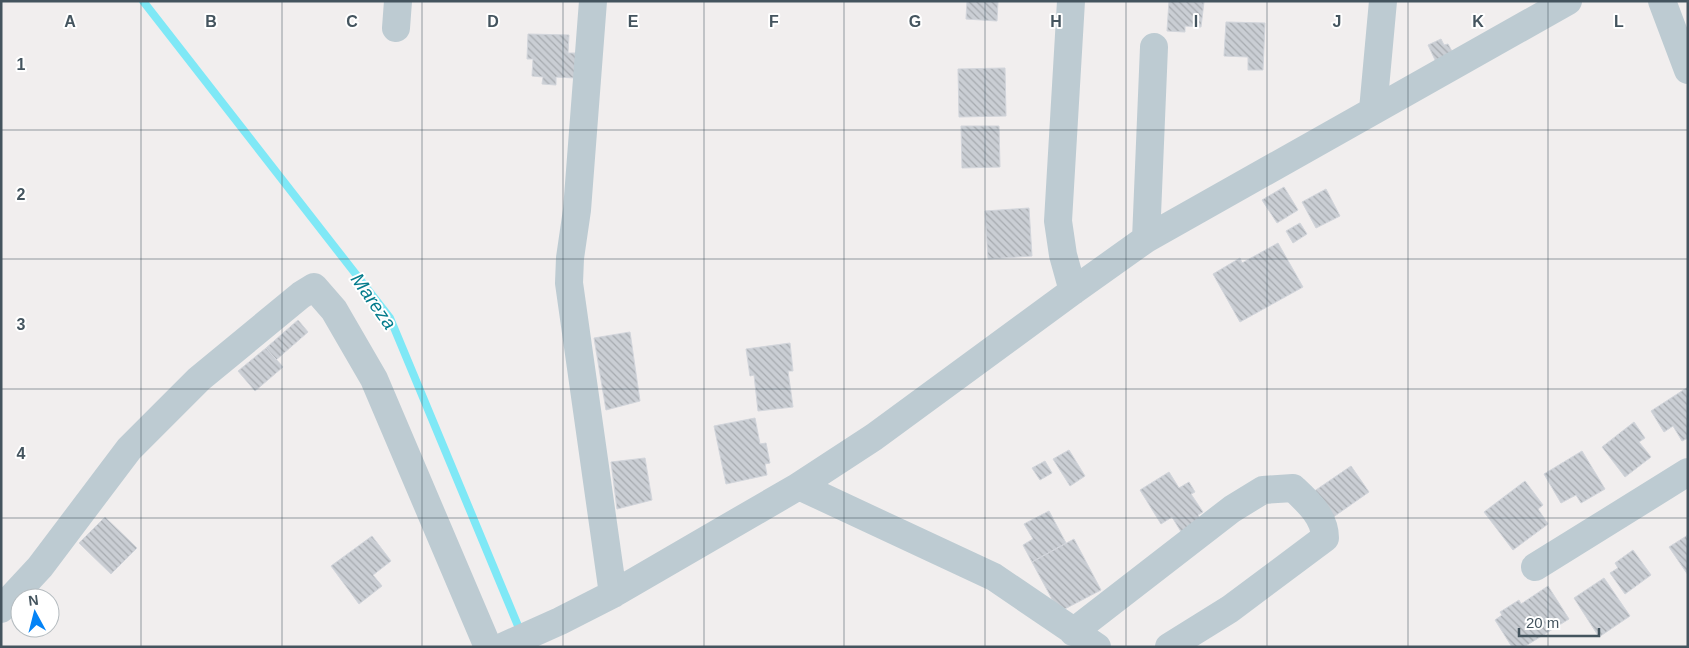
<svg xmlns="http://www.w3.org/2000/svg" width="1689" height="648" font-family="Helvetica,sans-serif">
<defs>
<pattern id="building-back-hatch" width="6" height="6" patternUnits="userSpaceOnUse" patternTransform="scale(1.25)"><rect width="6" height="6" fill="#caced4"/><path d="M-1 5l2 2M0 0l6 6M5-1l2 2" fill="none" stroke="#a6aaaf"/></pattern>
</defs>
<rect width="100%" height="100%" fill="#f1eeee"/>
<g fill="none" stroke-linecap="round" stroke-linejoin="round">
<path stroke="#7fe8f6" stroke-width="8" d="M143,1L390,318L521,633"/>
</g>
<path fill="url(#building-back-hatch)" stroke="#d2d5db" d="M967,1H998L997,21L966,19Z
M1169,1L1204,2L1201,27L1185,26V32L1167,31Z
M1226,22L1265,23L1263,70H1248V57L1224,56Z
M528,34L569,35L568,53H576L575,78L556,77V85L542,84L543,77L532,76L533,59H527Z
M1441,39L1444,45L1448,44L1453,53L1436,62L1428,45Z
M1005,68L1006,116L959,117L958,69Z
M961,126H999L1000,167L962,168Z
M1284,187L1298,210L1277,223L1262,200Z
M1326,189L1340,216L1316,228L1302,202Z
M1029,208L1032,256L988,259L985,211Z
M1300,223L1307,234L1293,243L1286,231Z
M1278,243L1303,287L1240,322L1213,274L1240,258L1242,263Z
M298,320L308,332L276,360L266,348Z
M630,332L640,401L606,410L594,338Z
M790,343L793,371H788L793,407L758,411L754,375L750,376L746,349Z
M266,348L283,367L255,391L238,371Z
M1688,387V438L1682,441L1673,426L1664,432L1651,411Z
M755,418L760,444L766,443L770,463L765,464L767,475L726,484L714,426Z
M1634,422L1645,438L1639,442L1651,457L1625,477L1602,447Z
M1069,450L1085,476L1070,486L1053,459Z
M1582,451L1605,489L1581,503L1576,495L1561,503L1544,474Z
M645,458L652,500L617,509L611,462Z
M1045,461L1052,473L1040,480L1032,468Z
M1351,466L1369,492L1332,518L1313,492Z
M1169,472L1179,488L1189,482L1195,492L1191,494L1203,512L1198,515L1203,523L1183,535L1172,517L1161,524L1140,490Z
M1525,481L1543,505L1538,509L1548,524L1513,550L1484,512Z
M1049,511L1066,543L1032,562L1023,545L1033,539L1024,524Z
M105,517L137,548L111,574L79,543Z
M1688,535V575L1669,547Z
M372,536L391,561L373,575L382,586L359,604L331,566Z
M1074,539L1101,590L1059,612L1032,562Z
M1633,550L1651,575L1625,594L1610,573L1618,568L1615,563Z
M1604,578L1630,616L1599,637L1574,598Z
M1548,586L1569,619L1524,647H1512L1495,620L1502,615L1500,612L1519,600L1521,604Z"/>
<g fill="none" stroke-linecap="round" stroke-linejoin="round">
<path stroke="#bdcbd2" stroke-width="28" d="M593,1L577,210L570,258L569,283L613,594
M1071,1L1058,221L1063,255L1073,291
M1662,1L1688,70
M396,28L398,1
M1373,110L1383,1
M1146,239L1154,47
M799,486L994,577L1097,647
M1535,567L1688,472
M1,609L40,567L129,449L199,379L301,295L314,287L334,310L374,379L488,647
M1073,632L1232,509L1263,490L1293,488C1308,502 1325,517 1325,538L1230,609L1169,647
M502,647L560,621L613,594L799,486L874,437L1073,291L1146,239L1568,1"/>
</g>
<path fill="none" stroke="#44545e" stroke-width="1" stroke-opacity="0.55" d="M141,1V647M282,1V647M422,1V647M563,1V647M704,1V647M844,1V647M985,1V647M1126,1V647M1267,1V647M1408,1V647M1548,1V647M1,130H1688M1,259H1688M1,389H1688M1,518H1688"/>
<g text-anchor="middle" stroke-width="4" stroke-linejoin="round" paint-order="stroke">
<g font-size="19" font-style="italic" fill="#047c8c" stroke="#fff">
<text transform="translate(374 301) rotate(55)" y="7">Mareza</text>
</g>
</g>
<g font-size="16" text-anchor="middle" font-weight="bold" fill="#44545e" stroke="#fff" stroke-width="4" stroke-linejoin="round" paint-order="stroke">
<text x="70" y="27">A</text>
<text x="211" y="27">B</text>
<text x="352" y="27">C</text>
<text x="493" y="27">D</text>
<text x="633" y="27">E</text>
<text x="774" y="27">F</text>
<text x="915" y="27">G</text>
<text x="1056" y="27">H</text>
<text x="1196" y="27">I</text>
<text x="1337" y="27">J</text>
<text x="1478" y="27">K</text>
<text x="1619" y="27">L</text>
<text x="21" y="70">1</text>
<text x="21" y="200">2</text>
<text x="21" y="330">3</text>
<text x="21" y="459">4</text>
</g>
<rect width="1689" height="648" fill="none" stroke="#44545e" stroke-width="5"/>
<g transform="translate(35 613) rotate(353)"><circle r="24" fill="#ffffff" stroke="#b4bbbf"/>
<path d="M0-4L9 19L0 12L-9 19Z" fill="#0483f6"/>
<text y="-8" font-size="14" font-weight="bold" text-anchor="middle" fill="#44545e">N</text>
</g>
<path d="M1519 628v8h80v-8" fill="none" stroke="#44545e" stroke-width="2.5"/>
<text x="1526" y="628" font-size="15" fill="#44545e" stroke="#ffffff" stroke-width="4" paint-order="stroke">20 m</text>
</svg>
